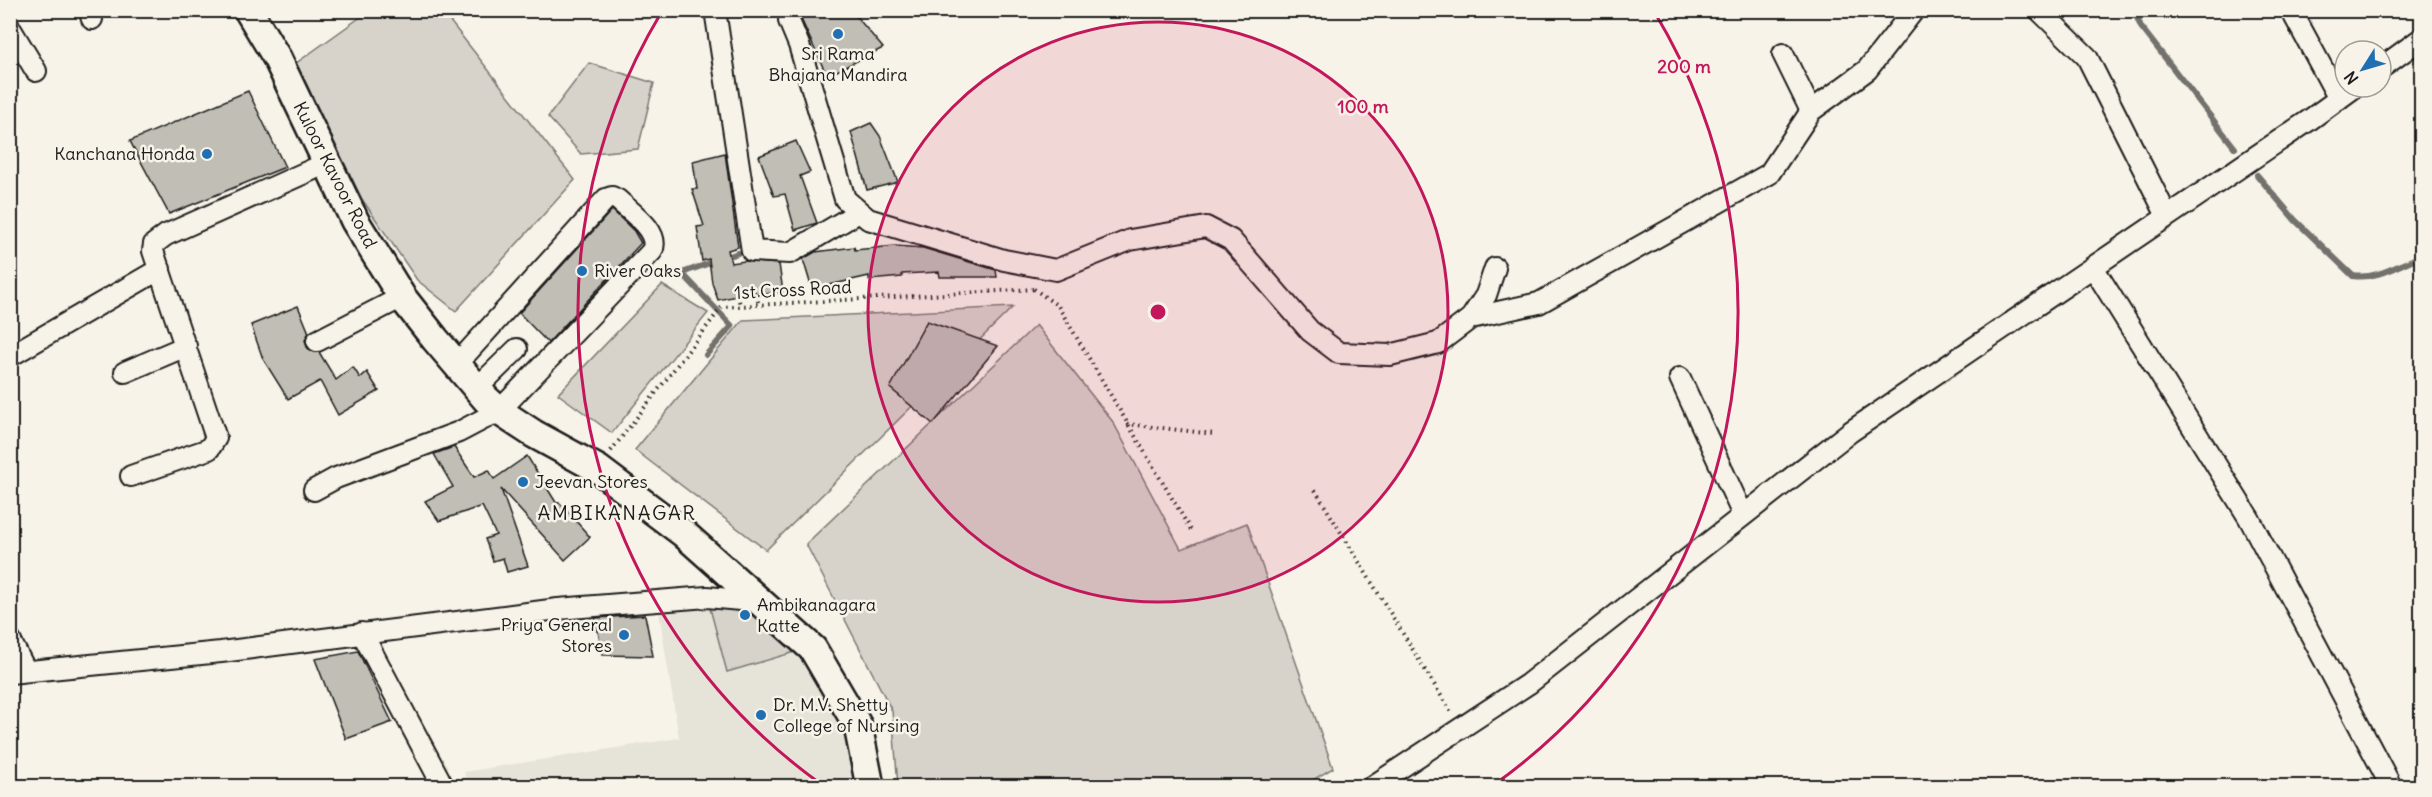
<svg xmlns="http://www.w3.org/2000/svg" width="2432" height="797" font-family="Delius,sans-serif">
<rect width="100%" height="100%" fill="#f7f3e8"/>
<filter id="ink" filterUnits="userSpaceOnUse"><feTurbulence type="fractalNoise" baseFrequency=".0167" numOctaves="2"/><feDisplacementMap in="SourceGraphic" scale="12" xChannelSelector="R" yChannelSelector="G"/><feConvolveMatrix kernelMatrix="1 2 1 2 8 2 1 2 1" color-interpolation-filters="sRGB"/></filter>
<g filter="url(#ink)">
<path fill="#e6e3d9" d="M707,597L805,649L835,692L868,786H468L464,772L679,738L658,606Z"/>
<path fill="#d7d3cb" stroke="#7a7874" stroke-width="1.5" d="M369,11H442L575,180L456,311L417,280L362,199L295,64Z
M589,63L654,83L638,149L581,154L548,117Z
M662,285L708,313L612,433L558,394Z
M1013,307L766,550L635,450L743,320Z
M1036,325L1113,422L1181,549L1247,523L1333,768L1303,786H898L892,711L806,544Z
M707,597L757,608L805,649L727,672Z"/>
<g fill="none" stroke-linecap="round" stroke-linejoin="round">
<path stroke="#72716c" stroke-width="6" d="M2134,10L2141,27L2235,148
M2257,175L2295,220L2353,276C2377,280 2399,264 2422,256
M706,355L732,326L682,273L738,253"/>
</g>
<path fill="#c0beb5" stroke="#1c1c1c" stroke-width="1.5" d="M807,10H851L883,48L827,76L801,19Z
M248,91L285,167L169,214L130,141Z
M871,123L880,136L898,182L867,190L851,132Z
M796,141L810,172L800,176L817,223L795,230L785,194L774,196L759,156Z
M725,153L738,247L728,250L731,263L745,261L779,264L783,292L756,295L755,292L718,300L712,283L709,259L702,261L697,227L704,226L692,189H697L693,161Z
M612,210L634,231L641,243L548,343L519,313Z
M895,246L923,248L996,270L997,277H940L939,272L902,274V277L869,280V276L812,289L803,259L815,252L854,247L855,250Z
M298,306L309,333L305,340L307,347L311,351L319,352L336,380L353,367L360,378L367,372L379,391L338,415L320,381L288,399L263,359L251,325Z
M927,321L998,346L933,424L890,388Z
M454,447L474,477L489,470L494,479L527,456L557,504L559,502L590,537L565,560L501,489L528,566L507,572L503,558L493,561L485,539L496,535L482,506L439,521L425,501L453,487L434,454Z
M645,615L653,656L603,655L595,618Z
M358,651L392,722L346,739L315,659Z"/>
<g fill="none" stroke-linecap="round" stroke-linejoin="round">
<defs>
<path id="street" d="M89,10L92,19
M715,10L752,251L790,253L859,212
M790,10L789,21L799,45L845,199L868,219L1004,260L1056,270L1130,240L1206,227L1231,240L1310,331L1339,353L1390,355L1438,343L1471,318L1486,295L1495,268
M2039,10L2087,57L2167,216
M2291,10L2339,99
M10,28L36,71
M1783,54L1811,111
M2381,68L2422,38
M2093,267L2249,518L2391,786
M1471,318L1539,303L1769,174L1811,111L1867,70L1914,10
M317,341L402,297
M10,356L160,269
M125,372L186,346
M1680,378L1743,515
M476,389L517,349
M131,476L209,449L216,438L153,251L154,244L166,235L327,163
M314,490L336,478L459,432L499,411L652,251C661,232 631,212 618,200L612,197L606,199L456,365
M362,633L443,786
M10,640L26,671
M10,673L221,652L558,609L707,597L763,602
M1373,786L1528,684L1850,432L2308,121L2355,87"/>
<path id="secondary" d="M248,10L277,58L355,221L402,297L435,339L486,399L499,411L534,434L598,469L683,533L813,649L858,726L870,786"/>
</defs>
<use href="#street" stroke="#1c1c1c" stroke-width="24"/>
<use href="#secondary" stroke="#1c1c1c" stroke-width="32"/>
<path stroke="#1c1c1c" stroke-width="4" stroke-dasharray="1.5 4.5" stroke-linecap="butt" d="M1034,289L1058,306L1192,532
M738,295L740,306
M756,295L759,305
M1127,424L1214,434
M611,451L722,307L1034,289
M1315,490L1451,712"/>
<use href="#street" stroke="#f7f3e8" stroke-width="20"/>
<use href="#secondary" stroke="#f7f3e8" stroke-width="27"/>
</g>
</g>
<circle cx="1158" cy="312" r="290" fill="#c2185b" fill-opacity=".12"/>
<g fill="none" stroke="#c2185b" stroke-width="3">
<circle cx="1158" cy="312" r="290"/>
<path d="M821 784A580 580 0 0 1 661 13M1655 13A580 580 0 0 1 1495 784"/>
</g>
<g fill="#1f6fb2" stroke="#f7f3e8" stroke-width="2">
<circle cx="838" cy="34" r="6"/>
<circle cx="207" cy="154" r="6"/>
<circle cx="582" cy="271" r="6"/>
<circle cx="523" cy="482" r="6"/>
<circle cx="745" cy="615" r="6"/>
<circle cx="624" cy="635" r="6"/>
<circle cx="761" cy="715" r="6"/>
</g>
<g text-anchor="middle" stroke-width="5" stroke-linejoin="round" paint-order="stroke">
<g font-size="18" fill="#1c1c1c" stroke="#f7f3e8" text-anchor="start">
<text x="838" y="60" text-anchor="middle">Sri Rama<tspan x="838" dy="21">Bhajana Mandira</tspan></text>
<text x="195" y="160" text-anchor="end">Kanchana Honda</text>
<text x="594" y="277">River Oaks</text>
<text x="535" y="488">Jeevan Stores</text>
<text x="757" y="611">Ambikanagara<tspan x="757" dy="21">Katte</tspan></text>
<text x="612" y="631" text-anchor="end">Priya General<tspan x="612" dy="21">Stores</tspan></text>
<text x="773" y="711">Dr. M.V. Shetty<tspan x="773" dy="21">College of Nursing</tspan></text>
</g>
<g font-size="18" fill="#1c1c1c" stroke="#f7f3e8">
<text transform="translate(335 175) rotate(63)" y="6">Kuloor Kavoor Road</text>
<text transform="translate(793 290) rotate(-3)" y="6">1st Cross Road</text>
</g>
<g font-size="20" letter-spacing="1.5" fill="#1c1c1c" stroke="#f7f3e8">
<text x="617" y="520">AMBIKANAGAR</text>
</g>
</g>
<circle cx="1158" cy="312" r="9" fill="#c2185b" stroke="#f7f3e8" stroke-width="3"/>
<g font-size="18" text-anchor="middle" font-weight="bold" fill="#c2185b" stroke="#f7f3e8" stroke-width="5" stroke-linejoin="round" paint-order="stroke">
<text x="1684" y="73">200 m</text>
<text x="1363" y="113">100 m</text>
</g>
<rect width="2432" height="797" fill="none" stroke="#f7f3e8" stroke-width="36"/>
<rect x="18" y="18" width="2396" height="761" fill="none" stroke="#1c1c1c" stroke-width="2" filter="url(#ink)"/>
<g transform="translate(2363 69) rotate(233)"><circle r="28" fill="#f7f3e8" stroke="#9f9d96" stroke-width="1.5"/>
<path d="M0-4.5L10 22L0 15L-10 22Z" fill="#1f6fb2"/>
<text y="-9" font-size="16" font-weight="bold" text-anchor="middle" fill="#1c1c1c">N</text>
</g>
</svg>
